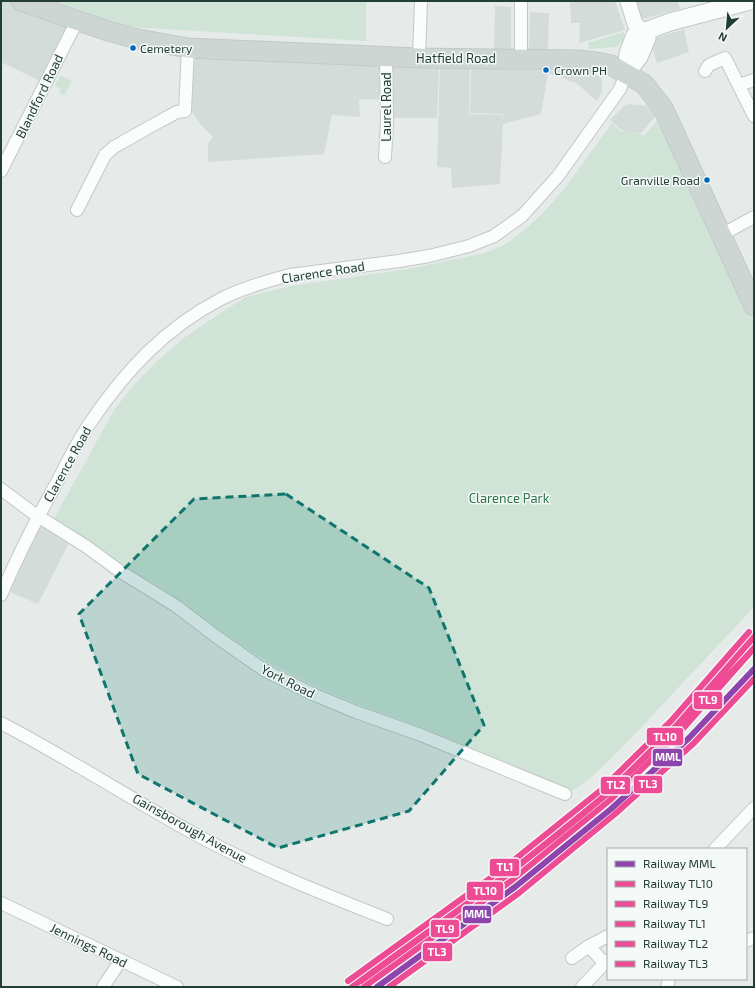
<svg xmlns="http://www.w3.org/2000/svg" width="755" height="988" font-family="'Exo 2',sans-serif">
<rect width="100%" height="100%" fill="#e6ebe9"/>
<path fill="#d4dcd9" d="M1,1H15L76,24L46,84L1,62Z
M570,1H615L625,30L579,43L580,23H571Z
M635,1H678L680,9L643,19L641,17Z
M495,6L511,7V51H494Z
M530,12L549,13L548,49H529Z
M684,29L689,52L657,63L653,51L654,42L656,38Z
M196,57L439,62L437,118H387L388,100L359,99L360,117L332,115L324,154L208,162V143L213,137L200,124L191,110L189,81Z
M440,62H470L469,114L502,115L503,123V114L470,113L471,68L590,72L598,75L602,79V91L597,101L576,83L548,73L541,114L503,124L500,184L452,188L451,168L437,167Z
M629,104L648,106L656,116L641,133L621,130L610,120L624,106Z
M40,520L70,541L38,604L7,591Z"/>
<path fill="#cfe3d6" d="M56,1H366V41L128,27Z
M624,32V39L617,47L589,49L588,43Z
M60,75L72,81L64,95L59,93L60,88L55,86Z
M657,121L679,163L754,322V607C724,639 693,672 663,704C647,721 588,787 570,791L431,731L359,705L317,687L269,663L216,628L160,587L125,567L90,544L54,519L114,410L133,386L155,363L185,337L219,314L246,297L291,286L408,269L485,253L506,244L529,226L548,208L565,188L612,123L620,131H630L644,135Z"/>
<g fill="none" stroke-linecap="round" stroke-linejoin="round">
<defs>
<path id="minor" d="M419,58L421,1
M521,59V1
M705,71L709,65L725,58L754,116
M739,85L754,80
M385,157L387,121L386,57
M1,171L77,21
M77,210L105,155L114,147L153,125L177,112L185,111L188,48
M721,235L754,217
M1,489L33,513L87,547L121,572L176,606L214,635L264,670L315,695L356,712L421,735L565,794
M1,595C17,557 36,520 56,484C67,463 77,442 90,423C125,371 165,328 221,299C242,288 267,281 290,275L399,261L429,256L469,246L494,236L522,216L558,176L620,89L626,73
M1,723C66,757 128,797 193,833C255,867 321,893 387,919
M715,849L754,808
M1,903L177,987
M746,941L754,938
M589,946L605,964
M572,958L589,946L608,936
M103,987L121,960
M582,987L608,960
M667,987L669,979"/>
<path id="tertiary" d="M628,1L635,24L644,32"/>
<path id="secondary" d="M626,73L628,53L635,35L670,22L750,1
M626,73L639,57L647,38L644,32"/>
<path id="primary" d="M21,1L108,31L133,38L188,48L419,58L580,60L602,63L611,65L644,84L663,108L754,306"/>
</defs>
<use href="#minor" stroke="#c3c8c6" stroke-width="14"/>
<use href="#tertiary" stroke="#c3c8c6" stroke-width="17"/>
<use href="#secondary" stroke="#c1c8c6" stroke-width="19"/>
<use href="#primary" stroke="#c2cac8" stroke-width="21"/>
<use href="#minor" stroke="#fbfcfc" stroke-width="12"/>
<use href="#tertiary" stroke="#fbfcfc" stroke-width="15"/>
<use href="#secondary" stroke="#fbfcfc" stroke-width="17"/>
<use href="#primary" stroke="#ced6d4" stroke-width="19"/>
<defs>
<path id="rail-1" d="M377,987L515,887L611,809L689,738L754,669"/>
<path id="rail-2" d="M352,987L507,875L606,795L676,726L754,637"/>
<path id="rail-3" d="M364,987L511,881L610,800L681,731L754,648"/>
<path id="rail-4" d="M348,981L503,869L601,790L671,721L749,632"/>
<path id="rail-5" d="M361,981C443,921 527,863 604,796C654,751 702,702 749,654"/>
<path id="rail-6" d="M389,987L519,893L615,814L694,743L754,679"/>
</defs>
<use href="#rail-1" stroke="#f4f9f7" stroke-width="9"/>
<use href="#rail-2" stroke="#f4f9f7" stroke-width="9"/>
<use href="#rail-3" stroke="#f4f9f7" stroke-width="9"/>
<use href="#rail-4" stroke="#f4f9f7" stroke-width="9"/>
<use href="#rail-5" stroke="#f4f9f7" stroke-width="9"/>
<use href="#rail-6" stroke="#f4f9f7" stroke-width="9"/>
<use href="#rail-1" stroke="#8e44ad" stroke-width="6"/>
<use href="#rail-2" stroke="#ee4b95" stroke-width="6"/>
<use href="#rail-3" stroke="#ee4b95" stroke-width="6"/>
<use href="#rail-4" stroke="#ee4b95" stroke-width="6"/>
<use href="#rail-5" stroke="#ee4b95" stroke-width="6"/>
<use href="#rail-6" stroke="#ee4b95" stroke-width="6"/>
</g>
<path fill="#0f766e" fill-opacity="0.2" stroke="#0f766e" stroke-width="3" stroke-dasharray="8 5" stroke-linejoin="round" d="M286,494L429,588L484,725L409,811L278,848L138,774L79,614L194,499Z"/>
<g fill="#0065bd" stroke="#f4f9f7" stroke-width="1.5">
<circle cx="133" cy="48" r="3.5"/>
<circle cx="546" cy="70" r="3.5"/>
<circle cx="707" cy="180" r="3.5"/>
</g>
<g text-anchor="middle" stroke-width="3" stroke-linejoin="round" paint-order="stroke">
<g font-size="12" fill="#233e38" stroke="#f4f9f7" text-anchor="start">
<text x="140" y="53">Cemetery</text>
<text x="554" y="75">Crown PH</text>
<text x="700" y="185" text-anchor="end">Granville Road</text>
</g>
<g font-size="13" fill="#233e38" stroke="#f4f9f7">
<text x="456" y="63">Hatfield Road</text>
<text transform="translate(39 96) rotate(-64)" y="5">Blandford Road</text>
<text transform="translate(386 107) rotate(-90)" y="5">Laurel Road</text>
<text transform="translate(323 272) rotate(-9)" y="5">Clarence Road</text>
<text transform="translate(67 464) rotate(-61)" y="5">Clarence Road</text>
<text transform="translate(288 681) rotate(27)" y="5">York Road</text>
<text transform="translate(190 828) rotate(29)" y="5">Gainsborough Avenue</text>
<text transform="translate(89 945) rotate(26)" y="5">Jennings Road</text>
</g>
<g font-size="13" fill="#2e744c" stroke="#f4f9f7">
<text x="509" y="503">Clarence Park</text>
</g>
</g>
<g stroke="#f4f9f7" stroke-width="1.5">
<rect x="693" y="691" width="30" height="19" rx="4" fill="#ee4b95"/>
<rect x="646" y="727" width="38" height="19" rx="4" fill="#ee4b95"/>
<rect x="652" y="748" width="31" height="19" rx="4" fill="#8e44ad"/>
<rect x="633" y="775" width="30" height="19" rx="4" fill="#ee4b95"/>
<rect x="600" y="776" width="31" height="19" rx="4" fill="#ee4b95"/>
<rect x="489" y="858" width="31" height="19" rx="4" fill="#ee4b95"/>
<rect x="466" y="881" width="38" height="20" rx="4" fill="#ee4b95"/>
<rect x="462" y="905" width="30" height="19" rx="4" fill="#8e44ad"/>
<rect x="430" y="919" width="30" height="19" rx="4" fill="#ee4b95"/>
<rect x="422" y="942" width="31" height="20" rx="4" fill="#ee4b95"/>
</g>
<g font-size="11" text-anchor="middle" font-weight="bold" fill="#fff">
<text x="708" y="704">TL9</text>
<text x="665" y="741">TL10</text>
<text x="668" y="761">MML</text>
<text x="648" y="788">TL3</text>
<text x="616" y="789">TL2</text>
<text x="505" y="871">TL1</text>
<text x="485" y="895">TL10</text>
<text x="477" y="918">MML</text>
<text x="445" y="933">TL9</text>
<text x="437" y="956">TL3</text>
</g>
<rect width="755" height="988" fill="none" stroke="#233e38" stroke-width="4"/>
<rect x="607" y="848" width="140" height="132" fill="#f4f9f7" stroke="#a0aeab"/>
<rect x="615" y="861" width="20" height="6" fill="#8e44ad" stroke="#a0aeab"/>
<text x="643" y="868" font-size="12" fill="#233e38">Railway MML</text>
<rect x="615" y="881" width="20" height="6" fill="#ee4b95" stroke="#a0aeab"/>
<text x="643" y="888" font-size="12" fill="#233e38">Railway TL10</text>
<rect x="615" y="901" width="20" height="6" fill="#ee4b95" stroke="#a0aeab"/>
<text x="643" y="908" font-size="12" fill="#233e38">Railway TL9</text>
<rect x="615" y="921" width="20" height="6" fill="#ee4b95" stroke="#a0aeab"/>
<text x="643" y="928" font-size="12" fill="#233e38">Railway TL1</text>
<rect x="615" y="941" width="20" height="6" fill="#ee4b95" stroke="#a0aeab"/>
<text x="643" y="948" font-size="12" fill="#233e38">Railway TL2</text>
<rect x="615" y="961" width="20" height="6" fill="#ee4b95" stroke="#a0aeab"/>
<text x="643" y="968" font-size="12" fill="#233e38">Railway TL3</text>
<g transform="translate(727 28) rotate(206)" stroke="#f4f9f7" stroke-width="3" paint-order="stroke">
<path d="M0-3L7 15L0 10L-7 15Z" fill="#233e38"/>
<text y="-6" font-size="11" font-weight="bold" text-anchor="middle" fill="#233e38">N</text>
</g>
</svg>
